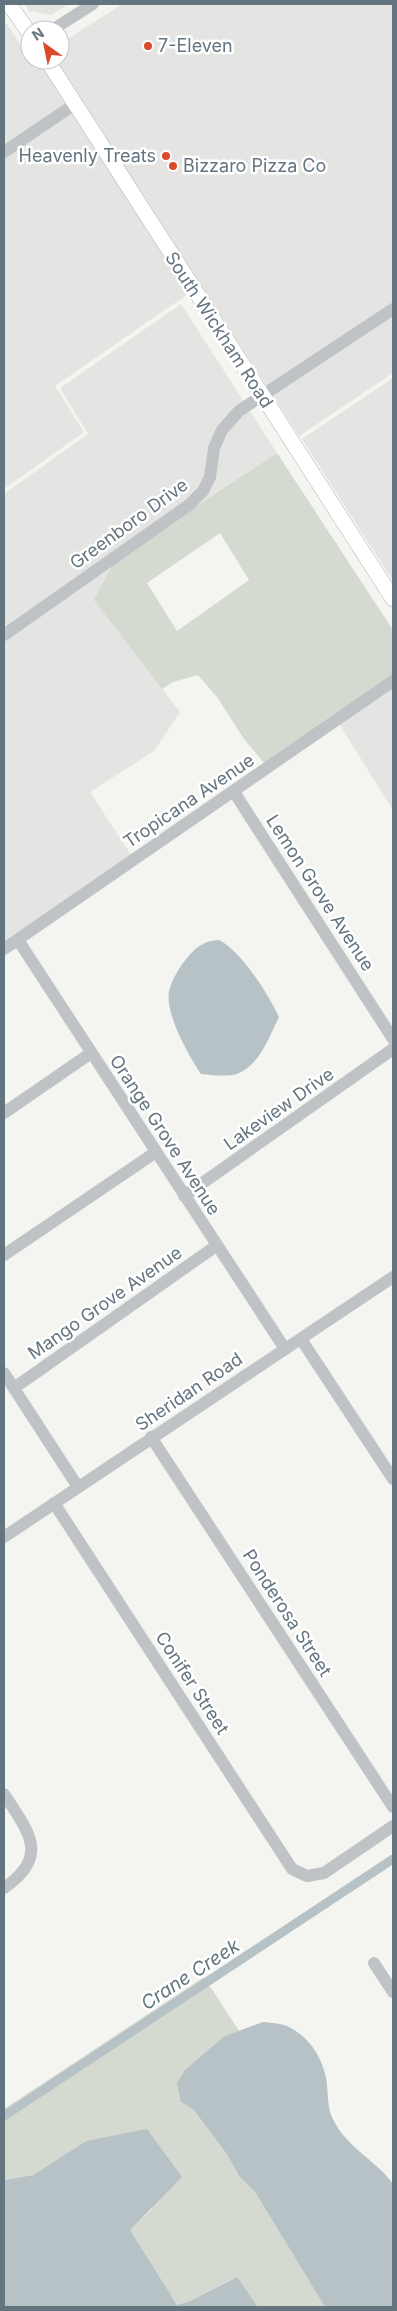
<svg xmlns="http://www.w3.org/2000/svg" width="397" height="2311" font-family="Inter,sans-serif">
<rect width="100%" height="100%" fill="#f4f4f0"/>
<path fill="#e4e5e3" d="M25,4H69L51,15L29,11Z
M122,4H393V373L299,436L201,285L55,386L84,432L4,489V20L32,62L36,60H60V44Z
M181,304L277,453L175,520L95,600L180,712L154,751L90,792L133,858L4,945V494L88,434L60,388Z
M393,378V581L302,439Z
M393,680V810L336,719Z"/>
<path fill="#d5dad1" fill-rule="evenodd" d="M277,453L393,630V680L266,765L244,739L217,697L198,675L173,682L162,689L94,600L112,566L175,520ZM220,533L249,580L177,631L147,583Z
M204,1977L239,2031L225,2036L193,2109L226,2153L239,2176L255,2192L325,2307H258L236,2277L190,2301L177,2305L129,2230L152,2209L86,2141L33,2175L4,2180V2109Z"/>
<path fill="#b7c2c6" d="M219,940C242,952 268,994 279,1017C269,1037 260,1065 237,1074C227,1077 212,1075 201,1074C189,1056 165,1014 169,992C171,981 180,966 187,958C197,946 204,941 219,940Z
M263,2022C271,2023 282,2023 289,2027C309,2037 322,2057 326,2078C329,2094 326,2109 335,2123C349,2149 377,2161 393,2184V2307H325L255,2192L239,2176L226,2153L193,2109L181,2102L177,2083L185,2070L225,2036Z
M147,2129L182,2177L130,2230L177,2305L190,2301L237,2277L258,2307H4V2180L33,2175L86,2141Z"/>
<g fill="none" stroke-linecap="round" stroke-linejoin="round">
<path stroke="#b7c2c6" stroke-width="9" d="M4,2116L393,1859"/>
<defs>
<path id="major" d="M9,4L30,34
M47,60L393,599"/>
</defs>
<use href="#major" stroke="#b0b5b8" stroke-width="16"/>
<path stroke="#bfc3c6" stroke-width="12" d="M52,30L93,4
M4,152L75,104
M4,635L189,505L203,491L210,477L214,448L222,430L239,411L393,309
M234,792L393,1039
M18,940L285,1349
M4,949L393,681
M4,1113L91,1053
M184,1196L393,1049
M4,1255L156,1152
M301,1339L393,1479
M4,1373L78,1487
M14,1388L216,1246
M151,1437L393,1807
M54,1503L292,1869L307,1876L324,1873L393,1826
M4,1537L393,1277
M4,1794C28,1831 51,1856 4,1888
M374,1963L393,1992"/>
<use href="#major" stroke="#fff" stroke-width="15"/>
</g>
<g fill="#da492a" stroke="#fff" stroke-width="2">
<circle cx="148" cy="46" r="5"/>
<circle cx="166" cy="156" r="5"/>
<circle cx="173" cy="166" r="5"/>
</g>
<g text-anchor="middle" stroke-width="5" stroke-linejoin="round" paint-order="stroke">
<g font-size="18" fill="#647580" stroke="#fff" text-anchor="start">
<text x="158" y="52">7-Eleven</text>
<text x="156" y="162" text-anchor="end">Heavenly Treats</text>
<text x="183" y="172">Bizzaro Pizza Co</text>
</g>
<g font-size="18" fill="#647580" stroke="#fff">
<text transform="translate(219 330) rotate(57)" y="6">South Wickham Road</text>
<text transform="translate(129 524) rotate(-36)" y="6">Greenboro Drive</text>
<text transform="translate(189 801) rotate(-34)" y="6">Tropicana Avenue</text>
<text transform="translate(320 893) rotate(57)" y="6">Lemon Grove Avenue</text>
<text transform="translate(279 1109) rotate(-35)" y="6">Lakeview Drive</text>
<text transform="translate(165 1135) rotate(57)" y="6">Orange Grove Avenue</text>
<text transform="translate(105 1303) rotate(-35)" y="6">Mango Grove Avenue</text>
<text transform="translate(189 1392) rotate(-34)" y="6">Sheridan Road</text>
<text transform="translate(287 1613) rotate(57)" y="6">Ponderosa Street</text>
<text transform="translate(192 1683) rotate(57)" y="6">Conifer Street</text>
</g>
<g font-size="19" font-style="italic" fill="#60777d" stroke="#fff">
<text transform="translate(190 1974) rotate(-33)" y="7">Crane Creek</text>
</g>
</g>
<rect width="397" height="2311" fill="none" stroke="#647580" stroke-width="10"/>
<g transform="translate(45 45) rotate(327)"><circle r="24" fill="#ffffff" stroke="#c1c8cc"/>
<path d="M0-4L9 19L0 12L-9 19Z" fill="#da492a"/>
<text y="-8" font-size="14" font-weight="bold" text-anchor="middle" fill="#647580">N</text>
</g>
</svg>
